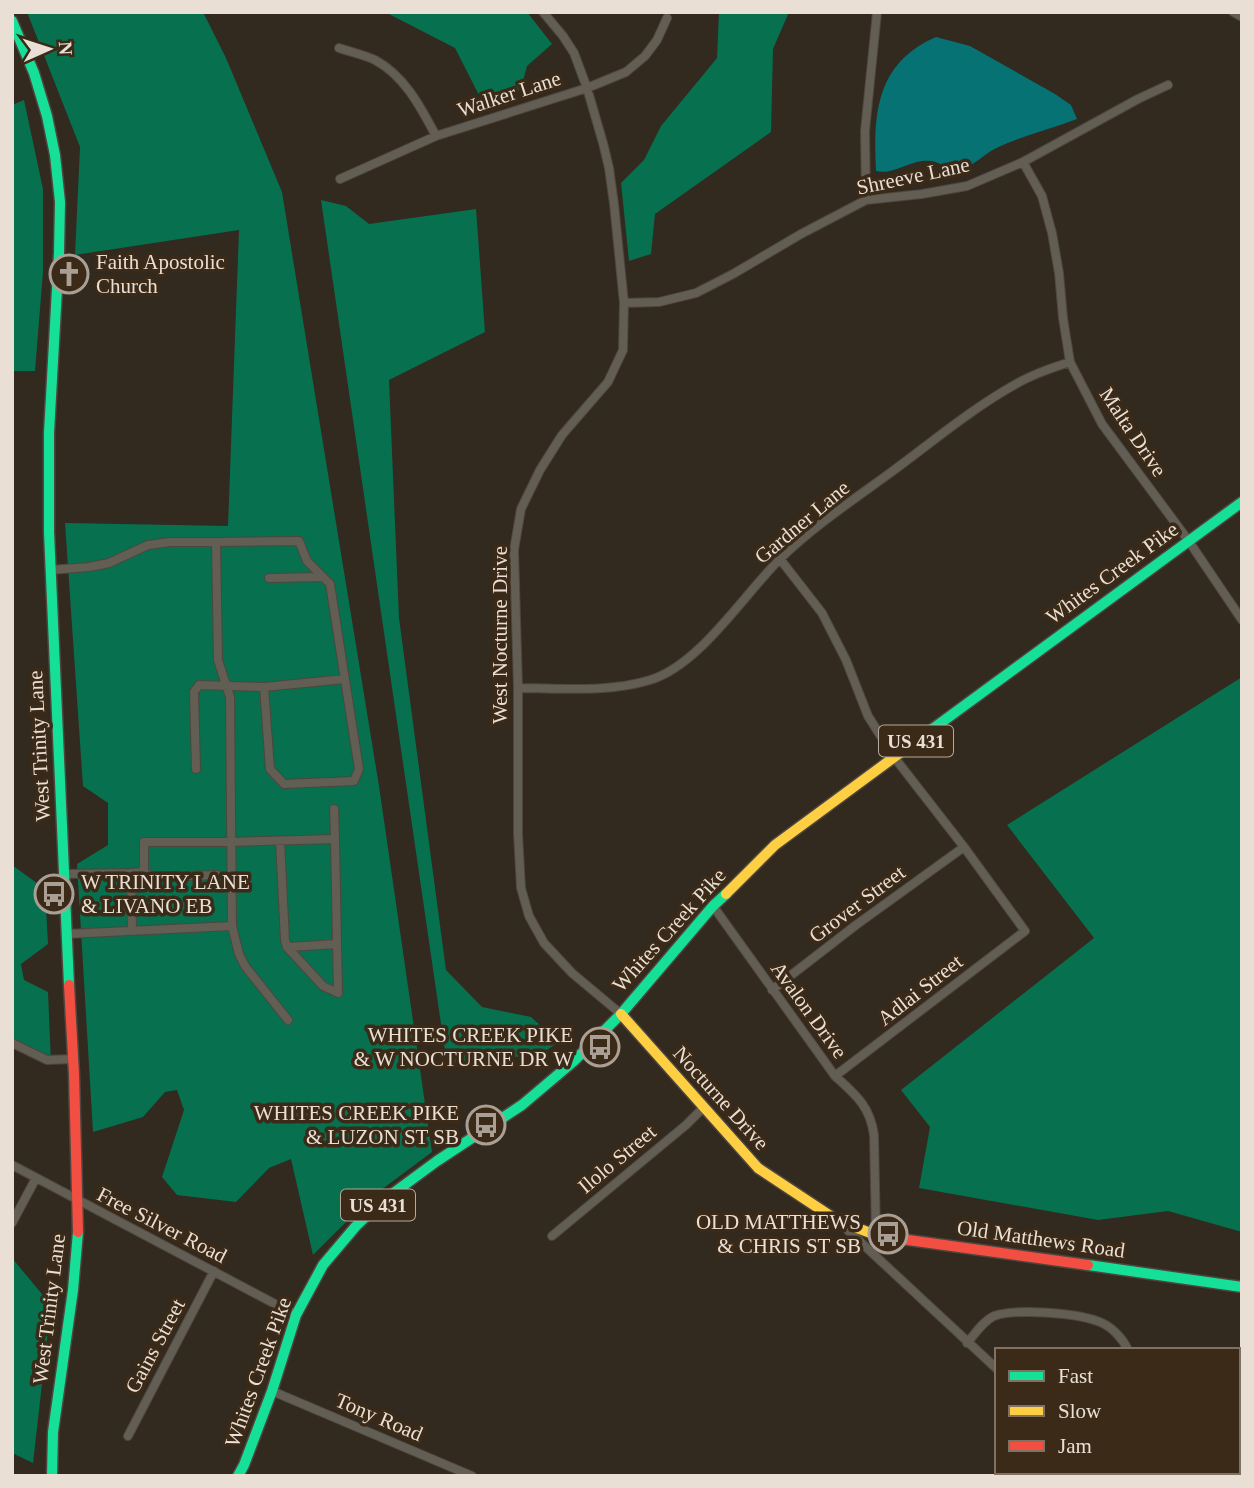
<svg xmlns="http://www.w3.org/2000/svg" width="1254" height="1488" font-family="'Times New Roman',serif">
<rect width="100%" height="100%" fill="#32291f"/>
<path fill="#07704f" d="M27,12H203L226,58L282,192L379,786L432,1152L369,1199L313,1255L291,1159L269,1168L236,1202L177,1195L162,1177L184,1110L177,1090L165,1092L143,1117L93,1132L77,864L108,845V803L83,786L65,523L228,526L239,230L75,255L80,147Z
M385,12H527L552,44L527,66L521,89L485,107L455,48Z
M719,12H789L773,49L771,132L655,214L651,254L629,261L621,183L644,160L661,126L717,58Z
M24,100L43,189V272L35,371H12V105Z
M321,200L346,206L369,224L476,209L485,332L389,380L399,618L446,970L482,1007L531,1017L559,1042L541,1054L447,1065Z
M1242,677V1232L1168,1211L1098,1220L919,1188L930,1127L901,1090L1094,938L1007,825Z
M12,865L45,889L48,944L21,964L24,980L48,992L51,1063L12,1046Z
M12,1258L51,1305L33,1463L12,1453Z"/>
<path fill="#067273" d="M936,37L970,46L1055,94L1071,105L1077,119C1048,130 1017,137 991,151C983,156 966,171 958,170C946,169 938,159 922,161C906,163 892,175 876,171C873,114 876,63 936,37Z"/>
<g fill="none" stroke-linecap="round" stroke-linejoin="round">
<defs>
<path id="street" d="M543,12L563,36L574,53L587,88L603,143L609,168L614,204L624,303L623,350L608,382L562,435L540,470L521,509L514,550L518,688V834L521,888L529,916L544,943L572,973L621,1014
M1233,12L1242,17
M339,48C351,52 364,55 375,60C405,76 421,108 436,136
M1023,162L1042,196L1052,233L1059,273L1063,318L1070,362L1102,424L1188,540L1242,620
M340,179L436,136L587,88L626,72L645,56L657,40L667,18
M866,200L865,131L877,12
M624,303L659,302L696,293L733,274L801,234L866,200L922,194L967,186L1023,162L1138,99L1168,85
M780,559L822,613L846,660L868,716L894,757L964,847L1025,931L835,1076
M50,570L89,567L109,563L148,545L170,542H216L218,660L230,697L232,926L67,934
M269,578L323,577
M264,687L345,679
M518,688C561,688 608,693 650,680C700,665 744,594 781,558C814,526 853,500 890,473C931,443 971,409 1016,384C1033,374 1051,368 1070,362
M196,769L194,692L199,685L264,687L270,769L284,784L354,781L359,769L330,584L307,561L299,541L216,542
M280,841L285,940L287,947L323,986L338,993L335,839
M64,874L131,873
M217,875L154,877L144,872V842H232L335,839L334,809
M713,906L835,1076C856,1095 870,1106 874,1135L876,1235
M232,926L239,954L245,966L288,1020
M132,930L131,873L144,872
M287,947L337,944
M772,990L856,925L964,847
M12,1043L47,1060L73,1059
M12,1165L296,1315
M12,1223L36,1178
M840,1223L997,1369
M552,1236L686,1125L703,1108
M967,1343C975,1334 983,1321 994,1316C1016,1308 1081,1313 1102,1323C1113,1328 1123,1339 1128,1350
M272,1391L472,1476
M128,1436L214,1271
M1053,1472L1054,1476
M1135,1476L1138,1472"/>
<path id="fast" d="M12,21L34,73L47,116L55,155L60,202L59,253L49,433V532L69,985
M927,733L1242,502
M1088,1265L1242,1287
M52,1476L53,1432L73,1290L78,1232
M238,1476L244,1465L272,1391L296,1315L323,1265L356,1226L380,1203L437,1161L522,1105L574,1061L621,1014L713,906L726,894"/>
<path id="slow" d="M726,894L775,845L927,733
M621,1014L758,1168L838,1221L876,1235L901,1239"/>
<path id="jam" d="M69,985L74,1074L78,1232
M901,1239L1088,1265"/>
</defs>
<use href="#street" stroke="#4e463e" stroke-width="10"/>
<use href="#fast" stroke="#4e463e" stroke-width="13"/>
<use href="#slow" stroke="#4e463e" stroke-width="13"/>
<use href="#jam" stroke="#4e463e" stroke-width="13"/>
<use href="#street" stroke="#625e53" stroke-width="8"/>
<use href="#fast" stroke="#16e098" stroke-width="10"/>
<use href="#slow" stroke="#ffcf43" stroke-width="10"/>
<use href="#jam" stroke="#f24e42" stroke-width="10"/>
</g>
<defs>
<symbol id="church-ring" viewBox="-11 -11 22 22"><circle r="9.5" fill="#3a2a17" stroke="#aa9f95" stroke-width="1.5"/><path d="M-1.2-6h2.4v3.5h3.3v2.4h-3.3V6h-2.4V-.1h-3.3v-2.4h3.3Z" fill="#aa9f95"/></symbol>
<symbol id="bus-ring" viewBox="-11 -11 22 22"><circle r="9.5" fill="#3a2a17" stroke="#aa9f95" stroke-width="1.5"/><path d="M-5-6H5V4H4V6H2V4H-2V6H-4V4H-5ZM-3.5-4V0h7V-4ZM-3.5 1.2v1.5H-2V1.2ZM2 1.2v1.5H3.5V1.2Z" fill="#aa9f95"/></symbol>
</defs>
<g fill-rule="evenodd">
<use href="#church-ring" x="47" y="252" width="44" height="44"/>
<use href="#bus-ring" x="32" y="872" width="44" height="44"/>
<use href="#bus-ring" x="578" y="1025" width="44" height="44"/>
<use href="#bus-ring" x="464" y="1103" width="44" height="44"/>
<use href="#bus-ring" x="866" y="1212" width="44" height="44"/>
</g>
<g text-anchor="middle" stroke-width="7" stroke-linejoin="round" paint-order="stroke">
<g fill="#3a2a17" stroke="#b5a99b" stroke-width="2">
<rect x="879" y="725.5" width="74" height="31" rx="5"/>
<rect x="341" y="1189.5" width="74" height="31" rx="5"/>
</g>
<g font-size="19" font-weight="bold" fill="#eadfd4">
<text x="916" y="748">US 431</text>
<text x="378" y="1212">US 431</text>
</g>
<g font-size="21" fill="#eadfd4" stroke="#3a2a17">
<text transform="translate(509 94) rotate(-18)" y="7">Walker Lane</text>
<text transform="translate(913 176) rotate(-12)" y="7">Shreeve Lane</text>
<text transform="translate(1133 432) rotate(56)" y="7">Malta Drive</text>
<text transform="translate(802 522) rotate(-40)" y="7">Gardner Lane</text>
<text transform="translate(1112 573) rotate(-36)" y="7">Whites Creek Pike</text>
<text transform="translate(500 635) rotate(-90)" y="7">West Nocturne Drive</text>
<text transform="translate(39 746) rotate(-93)" y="7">West Trinity Lane</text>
<text transform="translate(857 904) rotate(-37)" y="7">Grover Street</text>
<text transform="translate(669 930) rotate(-48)" y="7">Whites Creek Pike</text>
<text transform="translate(920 990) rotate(-38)" y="7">Adlai Street</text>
<text transform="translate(809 1010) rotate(54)" y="7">Avalon Drive</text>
<text transform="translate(721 1098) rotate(48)" y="7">Nocturne Drive</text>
<text transform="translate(617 1159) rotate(-40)" y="7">Ilolo Street</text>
<text transform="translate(162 1225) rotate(27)" y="7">Free Silver Road</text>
<text transform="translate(1041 1239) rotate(8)" y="7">Old Matthews Road</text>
<text transform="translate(49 1309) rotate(-83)" y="7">West Trinity Lane</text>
<text transform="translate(155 1346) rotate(-62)" y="7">Gains Street</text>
<text transform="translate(258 1372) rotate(-70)" y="7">Whites Creek Pike</text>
<text transform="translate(379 1417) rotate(23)" y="7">Tony Road</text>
</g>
<g font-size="21" fill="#eadfd4" stroke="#3a2a17" text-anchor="end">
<text x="96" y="269" text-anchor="start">Faith Apostolic<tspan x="96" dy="24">Church</tspan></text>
<text x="81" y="889" text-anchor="start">W TRINITY LANE<tspan x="81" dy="24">&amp; LIVANO EB</tspan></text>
<text x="573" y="1042">WHITES CREEK PIKE<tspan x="573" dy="24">&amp; W NOCTURNE DR W</tspan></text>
<text x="459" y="1120">WHITES CREEK PIKE<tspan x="459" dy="24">&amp; LUZON ST SB</tspan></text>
<text x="861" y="1229">OLD MATTHEWS<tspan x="861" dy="24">&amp; CHRIS ST SB</tspan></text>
</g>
</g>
<rect width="1254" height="1488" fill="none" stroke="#eadfd4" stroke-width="28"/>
<rect x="995" y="1348" width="245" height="126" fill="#3a2a17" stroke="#807263" stroke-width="2"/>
<rect x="1009" y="1371" width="35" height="10" fill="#16e098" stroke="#807263" stroke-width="2"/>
<text x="1058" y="1383" font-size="21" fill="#eadfd4">Fast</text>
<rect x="1009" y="1406" width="35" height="10" fill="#ffcf43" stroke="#807263" stroke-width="2"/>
<text x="1058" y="1418" font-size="21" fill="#eadfd4">Slow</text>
<rect x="1009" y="1441" width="35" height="10" fill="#f24e42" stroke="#807263" stroke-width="2"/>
<text x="1058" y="1453" font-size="21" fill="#eadfd4">Jam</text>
<g transform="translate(49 49) rotate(87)" stroke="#3a2a17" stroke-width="5" paint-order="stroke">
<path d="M0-5L12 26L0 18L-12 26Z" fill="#eadfd4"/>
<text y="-10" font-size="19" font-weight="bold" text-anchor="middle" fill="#eadfd4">N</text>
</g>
</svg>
